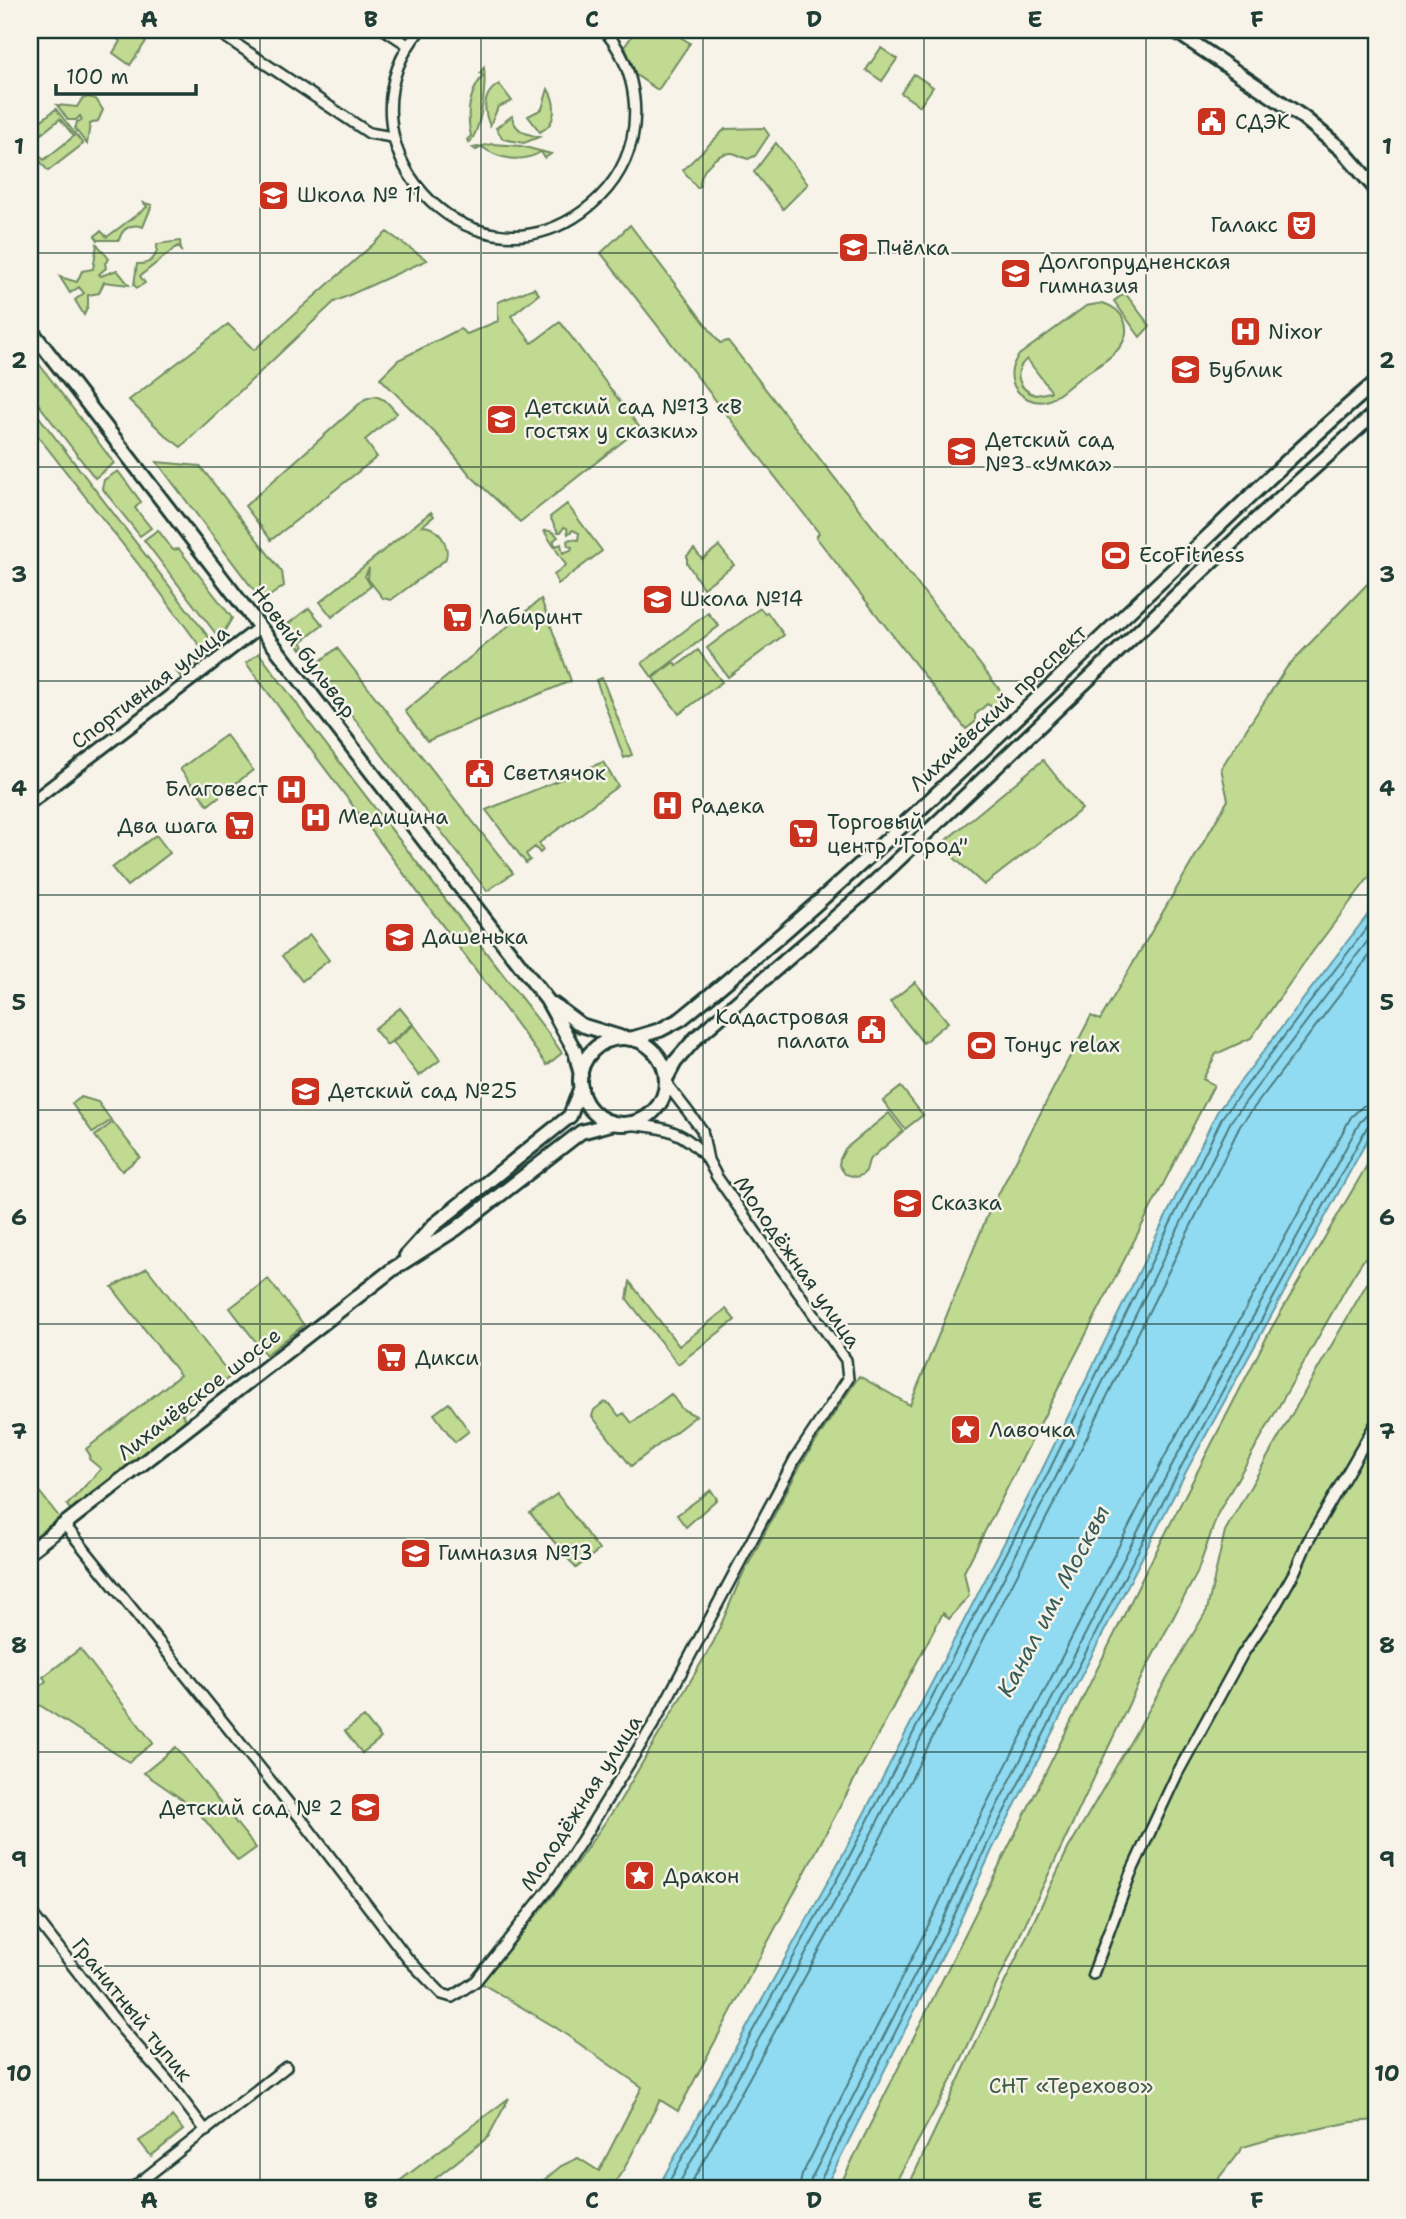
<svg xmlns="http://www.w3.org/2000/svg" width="1406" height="2219" font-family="'Shantell Sans',sans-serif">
<rect width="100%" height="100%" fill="#f7f3e8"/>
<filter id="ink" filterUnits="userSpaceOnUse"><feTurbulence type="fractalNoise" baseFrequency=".0143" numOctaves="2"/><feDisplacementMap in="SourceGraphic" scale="14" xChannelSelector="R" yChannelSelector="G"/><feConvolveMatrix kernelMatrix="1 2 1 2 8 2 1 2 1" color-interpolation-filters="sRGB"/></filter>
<g filter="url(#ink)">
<path fill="#c1da91" stroke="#708c62" stroke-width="2" fill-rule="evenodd" d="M109,30H139L149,37L130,65L113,53L120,41L107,32Z
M636,30H669L690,43L658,90L636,75L625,46Z
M881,48L897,59L882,81L866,70Z
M484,67C486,86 482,129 469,143L467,140L471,136C466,114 468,94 483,76L480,73Z
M914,74L933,87L920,106L901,93Z
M499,84L512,101L498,107L490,126C483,110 482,94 499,84Z
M548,89C557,104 557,124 540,132L528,116L542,109Z
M88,97L96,99L103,110L98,121L90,124L87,144L75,129L77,122L82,120L80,116L76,120H68L57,105L77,107L82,99Z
M56,109L83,144L48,171L36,156L38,154L44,160L74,136L60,119L30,143L36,151L33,153L30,148V129Z
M512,116C515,132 527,134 539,137L524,143L503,139L496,128Z
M764,128L769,135L755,156L748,159C743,158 738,154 732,153C716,152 699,172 700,186L697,188L683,170L725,129Z
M776,143L808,184L783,209L754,172Z
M492,144L521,146L551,154L545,158L541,152C522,163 500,160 482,147L476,150L473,148Z
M144,203L152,205L143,227C132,223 122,228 119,240H98L95,236L101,231L107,237L147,207Z
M630,225L720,343L728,341L1007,699L995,708L987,704L975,715V722L966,729L816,537L819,533L601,253Z
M387,232L427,260L334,302L181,447L166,436L129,400L228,324L254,350Z
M180,241L181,250L178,246L140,276L145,283L137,288L134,285L137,264C150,265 158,257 157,244Z
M97,244L109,259L105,263L106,268L99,274L101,276L117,270L129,285L104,282L99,293L88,295V306L84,315L75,300L84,293L79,287L70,293L60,277L77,282L82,271L93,269Z
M534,288L539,294L511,316L532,343L560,322L640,428L520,522L471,476L440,438L380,378L398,360L460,329L467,334L498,321V302Z
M1125,293L1150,326L1140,337L1114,301Z
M1103,303C1112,306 1120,311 1124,320C1136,348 1096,366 1078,379C1069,386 1057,398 1046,401C1034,404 1020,397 1014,386C1009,375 1012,364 1019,355L1086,306ZM1027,359L1051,391L1050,392L1036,395C1018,390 1012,371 1027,359Z
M30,352L114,463L95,478L30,393Z
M375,396L385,400L397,413L365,440L377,457L271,540L245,506L365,399Z
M30,405L217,648L181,677L176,671L202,649L157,588L30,426Z
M157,462L200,466L282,572L284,586L264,600L256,593Z
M118,471L141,502L135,508L151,528L140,536L102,488L104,480Z
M567,504L602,551L558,584L554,575L566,565L544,531C549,530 555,532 558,537L554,540V543L556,546L561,544L563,553L571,550L572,547L568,546L567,541L570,539L578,540L579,533L573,530L568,534L567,528L564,527L561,532H558L550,517Z
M431,512L434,516L422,526C437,525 452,546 445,560L391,600L383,598L368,579L369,568L365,576L371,586L332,617L320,602Z
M158,530L173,550L179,549L232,618L220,639L144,540Z
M719,546L734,565L703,588L687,563V556L694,549L702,559Z
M1376,575V868L1304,963L1251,1038L1216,1054L1203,1079L1214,1085L964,1572L969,1596L949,1619L943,1613L678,2111L660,2100L624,2169L610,2189H533L561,2166L578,2158L599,2171L642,2087L555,2027L481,1983L558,1889L618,1804L714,1641L740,1580L801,1464L859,1376L910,1405L988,1214L1091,1016L1100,1020L1228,800L1221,768L1287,667Z
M541,599L571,681L427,741L405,711Z
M309,608L323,625L301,642L304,646L301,649L284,627Z
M760,608L765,614L767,612L784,635L728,677L707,648Z
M708,613L719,626L652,677L642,663Z
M337,648L513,873L487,891L314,666Z
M698,650L722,682L679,714L653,678L674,662L677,666Z
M259,653L297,704L308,721L548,1033L562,1053L547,1065L246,663Z
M602,678L632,755L624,758L596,680Z
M226,735L253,770L208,805L180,769Z
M1043,760L1082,809L984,885L940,845Z
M603,762L618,786L539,843L543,850L540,853L535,847L526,854L530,860L526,863L486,810Z
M156,835L170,853L127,886L112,868Z
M310,935L329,960L302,981L282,956Z
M915,982L948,1022L923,1043L890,1002Z
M400,1008L413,1024L387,1045L374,1029Z
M414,1025L440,1060L419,1076L393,1042Z
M901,1087L923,1115L905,1129L883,1101Z
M81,1097L98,1102L111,1120L93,1133L72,1104Z
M889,1113L903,1131L869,1160L866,1171L862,1175L856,1177L845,1174L839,1165L840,1159L845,1149Z
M113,1122L140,1157L122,1171L95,1136Z
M1376,1150V1241L1353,1276L1218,1513L1197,1573L1142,1676L954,2075L892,2189H838L1145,1573L1271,1329Z
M147,1268L231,1376L182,1414L187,1421L71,1511L67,1505L101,1469L89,1459L90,1455L86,1449L180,1375L112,1287Z
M1376,1272V2120L1352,2122L1274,2138L1243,2147L1210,2189H907L1068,1849L1207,1610L1225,1531L1366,1285Z
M268,1279L304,1325L266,1355L230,1308Z
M630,1282L679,1346L726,1309L735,1320L678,1364L627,1299Z
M671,1394L682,1409L696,1416L631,1466L592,1416L594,1410L604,1402L610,1404L619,1416L624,1413L632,1423Z
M449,1403L469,1431L455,1442L434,1414Z
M38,1490L60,1518L30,1542V1496Z
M711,1490L717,1499L686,1527L677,1515Z
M557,1494L599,1550L576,1568L530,1513Z
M80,1649L153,1743L129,1762L30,1699V1694L46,1681L43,1677Z
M364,1717L381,1738L362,1753L345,1731Z
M176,1747L256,1848L238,1861L196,1809L144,1773Z
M509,2098L488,2137L432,2181L412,2189H389Z
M172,2116L183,2130L151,2156L139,2141L166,2123Z"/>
<path fill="#90dbf1" stroke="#639ca5" stroke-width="2" d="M1376,904V1124L1188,1468L993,1848L958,1925L830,2178L824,2189H657L842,1856L1040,1474L1217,1112Z"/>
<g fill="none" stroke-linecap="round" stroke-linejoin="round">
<path stroke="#4c7c80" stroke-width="2" d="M665,2189L848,1859L1046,1477L1223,1116L1376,916
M676,2189L856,1863L1054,1481L1231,1121L1376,930
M688,2189L865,1868L1063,1486L1240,1126L1376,947
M799,2189L802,2175L934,1914L970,1836L1165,1456L1351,1117L1363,1106L1376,1103
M809,2189L811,2179L944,1918L979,1841L1174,1461L1360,1122L1367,1115L1376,1114
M818,2189L819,2183L951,1922L987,1845L1182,1465L1367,1127L1376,1123"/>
<defs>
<path id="minor" d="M215,30L369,133L392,137
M385,30L408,45
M420,30C329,140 466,295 582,212C607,194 625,169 632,139C640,100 630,59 604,30
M626,1124C662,1127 684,1129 707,1159
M64,1524L302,1820L408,1959L442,1994L452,1997L476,1981L555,1881L582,1840L656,1720L795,1459L848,1379L846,1360L717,1177L708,1160L702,1130L666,1083
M30,1911L122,2029L168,2081L206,2131
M1093,1974L1130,1875L1177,1774L1242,1655L1277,1603L1295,1571L1307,1543L1376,1423
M131,2189L286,2067"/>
<path id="tertiary" d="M30,803L260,627"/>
<path id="secondary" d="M1174,30L1304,118L1342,150L1376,189
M30,329L547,1000L575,1051L581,1075
M553,1004L581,1025L620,1037
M580 1081a43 43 0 1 1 86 0a43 43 0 1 1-86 0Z
M630,1039L660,1030L681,1019C854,879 1012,721 1174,569C1240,506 1306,441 1376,382
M666,1079L675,1062L696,1038L859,897L1256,520L1376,412
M406,1256L434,1225L570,1116L581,1087
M30,1551L393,1269L456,1229L581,1132L614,1123"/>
</defs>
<use href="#minor" stroke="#1f3d34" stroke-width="14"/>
<use href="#tertiary" stroke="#1f3d34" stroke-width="16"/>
<use href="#secondary" stroke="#1f3d34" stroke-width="18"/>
<use href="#minor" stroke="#f7f3e8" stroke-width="9"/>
<use href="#tertiary" stroke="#f7f3e8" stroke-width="10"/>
<use href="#secondary" stroke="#f7f3e8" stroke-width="12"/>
</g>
</g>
<path fill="none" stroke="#1f3d34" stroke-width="2" stroke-opacity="0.55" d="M260,30V2189M481,30V2189M703,30V2189M924,30V2189M1146,30V2189M30,253H1376M30,467H1376M30,681H1376M30,895H1376M30,1110H1376M30,1324H1376M30,1538H1376M30,1752H1376M30,1966H1376"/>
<defs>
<symbol id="civic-square" viewBox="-11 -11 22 22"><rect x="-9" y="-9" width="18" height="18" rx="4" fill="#c8321e" stroke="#f7f3e8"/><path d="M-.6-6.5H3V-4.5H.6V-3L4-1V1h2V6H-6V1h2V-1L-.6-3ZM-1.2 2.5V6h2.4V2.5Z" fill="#fff"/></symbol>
<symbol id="school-square" viewBox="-11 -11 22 22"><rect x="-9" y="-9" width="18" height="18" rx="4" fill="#c8321e" stroke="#f7f3e8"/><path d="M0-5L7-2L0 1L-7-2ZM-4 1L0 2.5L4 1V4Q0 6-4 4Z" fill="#fff"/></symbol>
<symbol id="theatre-square" viewBox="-11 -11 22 22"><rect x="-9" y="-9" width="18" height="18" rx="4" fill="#c8321e" stroke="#f7f3e8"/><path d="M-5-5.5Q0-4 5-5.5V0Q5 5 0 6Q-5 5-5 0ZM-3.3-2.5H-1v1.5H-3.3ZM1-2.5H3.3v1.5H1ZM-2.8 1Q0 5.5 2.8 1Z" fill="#fff"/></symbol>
<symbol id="hospital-square" viewBox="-11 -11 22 22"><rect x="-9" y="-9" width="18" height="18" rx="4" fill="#c8321e" stroke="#f7f3e8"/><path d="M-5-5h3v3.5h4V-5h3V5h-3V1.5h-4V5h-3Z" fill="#fff"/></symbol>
<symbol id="stadium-square" viewBox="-11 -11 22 22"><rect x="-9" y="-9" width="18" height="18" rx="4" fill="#c8321e" stroke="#f7f3e8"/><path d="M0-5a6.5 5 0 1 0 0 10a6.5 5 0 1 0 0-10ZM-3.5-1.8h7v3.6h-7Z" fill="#fff"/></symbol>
<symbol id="supermarket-square" viewBox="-11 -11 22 22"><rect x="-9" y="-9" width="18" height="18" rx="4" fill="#c8321e" stroke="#f7f3e8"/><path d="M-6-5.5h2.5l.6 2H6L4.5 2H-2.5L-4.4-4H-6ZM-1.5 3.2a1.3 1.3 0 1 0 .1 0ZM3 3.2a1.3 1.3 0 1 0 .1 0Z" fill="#fff"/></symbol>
<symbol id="sight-square" viewBox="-11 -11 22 22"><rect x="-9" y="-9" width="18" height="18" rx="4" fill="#c8321e" stroke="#f7f3e8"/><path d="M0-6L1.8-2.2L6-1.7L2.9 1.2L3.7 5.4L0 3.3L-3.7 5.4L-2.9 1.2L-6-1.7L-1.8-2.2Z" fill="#fff"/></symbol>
</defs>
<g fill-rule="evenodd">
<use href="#civic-square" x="1194" y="104" width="35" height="35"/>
<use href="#school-square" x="256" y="178" width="35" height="35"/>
<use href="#theatre-square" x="1284" y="208" width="35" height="35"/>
<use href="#school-square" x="836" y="230" width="35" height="35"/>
<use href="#school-square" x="998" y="256" width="35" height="35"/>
<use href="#hospital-square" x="1228" y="314" width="35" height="35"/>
<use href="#school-square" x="1168" y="352" width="35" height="35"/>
<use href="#school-square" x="484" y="402" width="35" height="35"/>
<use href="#school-square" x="944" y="434" width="35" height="35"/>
<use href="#stadium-square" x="1098" y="538" width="35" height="35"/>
<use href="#school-square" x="640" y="582" width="35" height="35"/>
<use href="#supermarket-square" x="440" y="600" width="35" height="35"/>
<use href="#civic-square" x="462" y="756" width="35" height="35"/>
<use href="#hospital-square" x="274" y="772" width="35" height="35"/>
<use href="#hospital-square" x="650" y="788" width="35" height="35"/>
<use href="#hospital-square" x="298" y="800" width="35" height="35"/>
<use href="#supermarket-square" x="222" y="808" width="35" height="35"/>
<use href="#supermarket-square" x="786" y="816" width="35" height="35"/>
<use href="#school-square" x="382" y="920" width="35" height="35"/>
<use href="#civic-square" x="854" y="1012" width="35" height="35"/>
<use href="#stadium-square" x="964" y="1028" width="35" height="35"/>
<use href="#school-square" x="288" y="1074" width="35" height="35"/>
<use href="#school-square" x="890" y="1186" width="35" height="35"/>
<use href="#supermarket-square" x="374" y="1340" width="35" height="35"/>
<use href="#sight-square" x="948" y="1412" width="35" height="35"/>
<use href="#school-square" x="398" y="1536" width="35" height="35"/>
<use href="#school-square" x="348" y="1790" width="35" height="35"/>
<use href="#sight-square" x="622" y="1858" width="35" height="35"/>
</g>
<g text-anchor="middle" stroke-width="5" stroke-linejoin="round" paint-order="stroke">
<g font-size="21" fill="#1f3d34" stroke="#f7f3e8" text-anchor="start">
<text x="1235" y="129">СДЭК</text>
<text x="297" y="202">Школа № 11</text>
<text x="1278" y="232" text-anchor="end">Галакс</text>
<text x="877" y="255">Пчёлка</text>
<text x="1039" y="269">Долгопрудненская<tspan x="1039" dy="24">гимназия</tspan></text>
<text x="1268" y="339">Nixor</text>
<text x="1208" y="377">Бублик</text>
<text x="525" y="414">Детский сад №13 «В<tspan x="525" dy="24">гостях у сказки»</tspan></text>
<text x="985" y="447">Детский сад<tspan x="985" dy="24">№3 «Умка»</tspan></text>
<text x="1139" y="562">EcoFitness</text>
<text x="680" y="606">Школа №14</text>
<text x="481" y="624">Лабиринт</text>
<text x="503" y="780">Светлячок</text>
<text x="268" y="796" text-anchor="end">Благовест</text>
<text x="691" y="813">Радека</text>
<text x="338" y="824">Медицина</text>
<text x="827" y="829">Торговый<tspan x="827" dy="24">центр "Город"</tspan></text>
<text x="217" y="833" text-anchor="end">Два шага</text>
<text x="422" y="944">Дашенька</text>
<text x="849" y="1024" text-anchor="end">Кадастровая<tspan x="849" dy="24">палата</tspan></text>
<text x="1004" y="1052">Тонус relax</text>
<text x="328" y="1098">Детский сад №25</text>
<text x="931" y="1210">Сказка</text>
<text x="415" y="1365">Дикси</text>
<text x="989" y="1437">Лавочка</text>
<text x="438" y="1560">Гимназия №13</text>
<text x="343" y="1815" text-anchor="end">Детский сад № 2</text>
<text x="663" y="1883">Дракон</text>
</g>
<g font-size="21" fill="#1f3d34" stroke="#f7f3e8">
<text transform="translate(304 652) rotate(53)" y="7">Новый бульвар</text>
<text transform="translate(150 687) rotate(-37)" y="7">Спортивная улица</text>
<text transform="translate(998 708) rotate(-43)" y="7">Лихачёвский проспект</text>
<text transform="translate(797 1262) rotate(55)" y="7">Молодёжная улица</text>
<text transform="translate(199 1394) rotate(-38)" y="7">Лихачёвское шоссе</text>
<text transform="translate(581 1803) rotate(-57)" y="7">Молодёжная улица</text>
<text transform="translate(132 2010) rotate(51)" y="7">Гранитный тупик</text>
</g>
<g font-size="21" fill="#3f5c47" stroke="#f7f3e8">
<text x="1071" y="2093">СНТ «Терехово»</text>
</g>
<g font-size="23" font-style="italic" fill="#365d5a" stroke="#f7f3e8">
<text transform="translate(1053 1601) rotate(-62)" y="8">Канал им. Москвы</text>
</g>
</g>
<rect width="1406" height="2219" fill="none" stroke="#f7f3e8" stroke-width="77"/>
<path d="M56 84v10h140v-10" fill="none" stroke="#1f3d34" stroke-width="3.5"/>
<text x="66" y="84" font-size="21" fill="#1f3d34" stroke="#f7f3e8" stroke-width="5" paint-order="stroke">100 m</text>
<rect x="38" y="38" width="1330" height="2142" fill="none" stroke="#1f3d34" stroke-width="2.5"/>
<g font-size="23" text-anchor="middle" font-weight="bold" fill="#1f3d34">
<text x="149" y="27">A</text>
<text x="371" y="27">B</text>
<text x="592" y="27">C</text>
<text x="814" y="27">D</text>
<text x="1035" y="27">E</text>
<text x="1257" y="27">F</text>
<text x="19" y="154">1</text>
<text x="1387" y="154">1</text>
<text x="19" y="368">2</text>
<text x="1387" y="368">2</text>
<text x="19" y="582">3</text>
<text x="1387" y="582">3</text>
<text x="19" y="796">4</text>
<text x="1387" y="796">4</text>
<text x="19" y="1010">5</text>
<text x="1387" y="1010">5</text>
<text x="19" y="1225">6</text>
<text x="1387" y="1225">6</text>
<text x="19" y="1439">7</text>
<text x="1387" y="1439">7</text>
<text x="19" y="1653">8</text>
<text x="1387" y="1653">8</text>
<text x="19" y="1867">9</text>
<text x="1387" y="1867">9</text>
<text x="19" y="2081">10</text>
<text x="1387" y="2081">10</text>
<text x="149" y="2208">A</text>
<text x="371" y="2208">B</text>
<text x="592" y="2208">C</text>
<text x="814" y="2208">D</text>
<text x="1035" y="2208">E</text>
<text x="1257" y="2208">F</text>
</g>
</svg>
